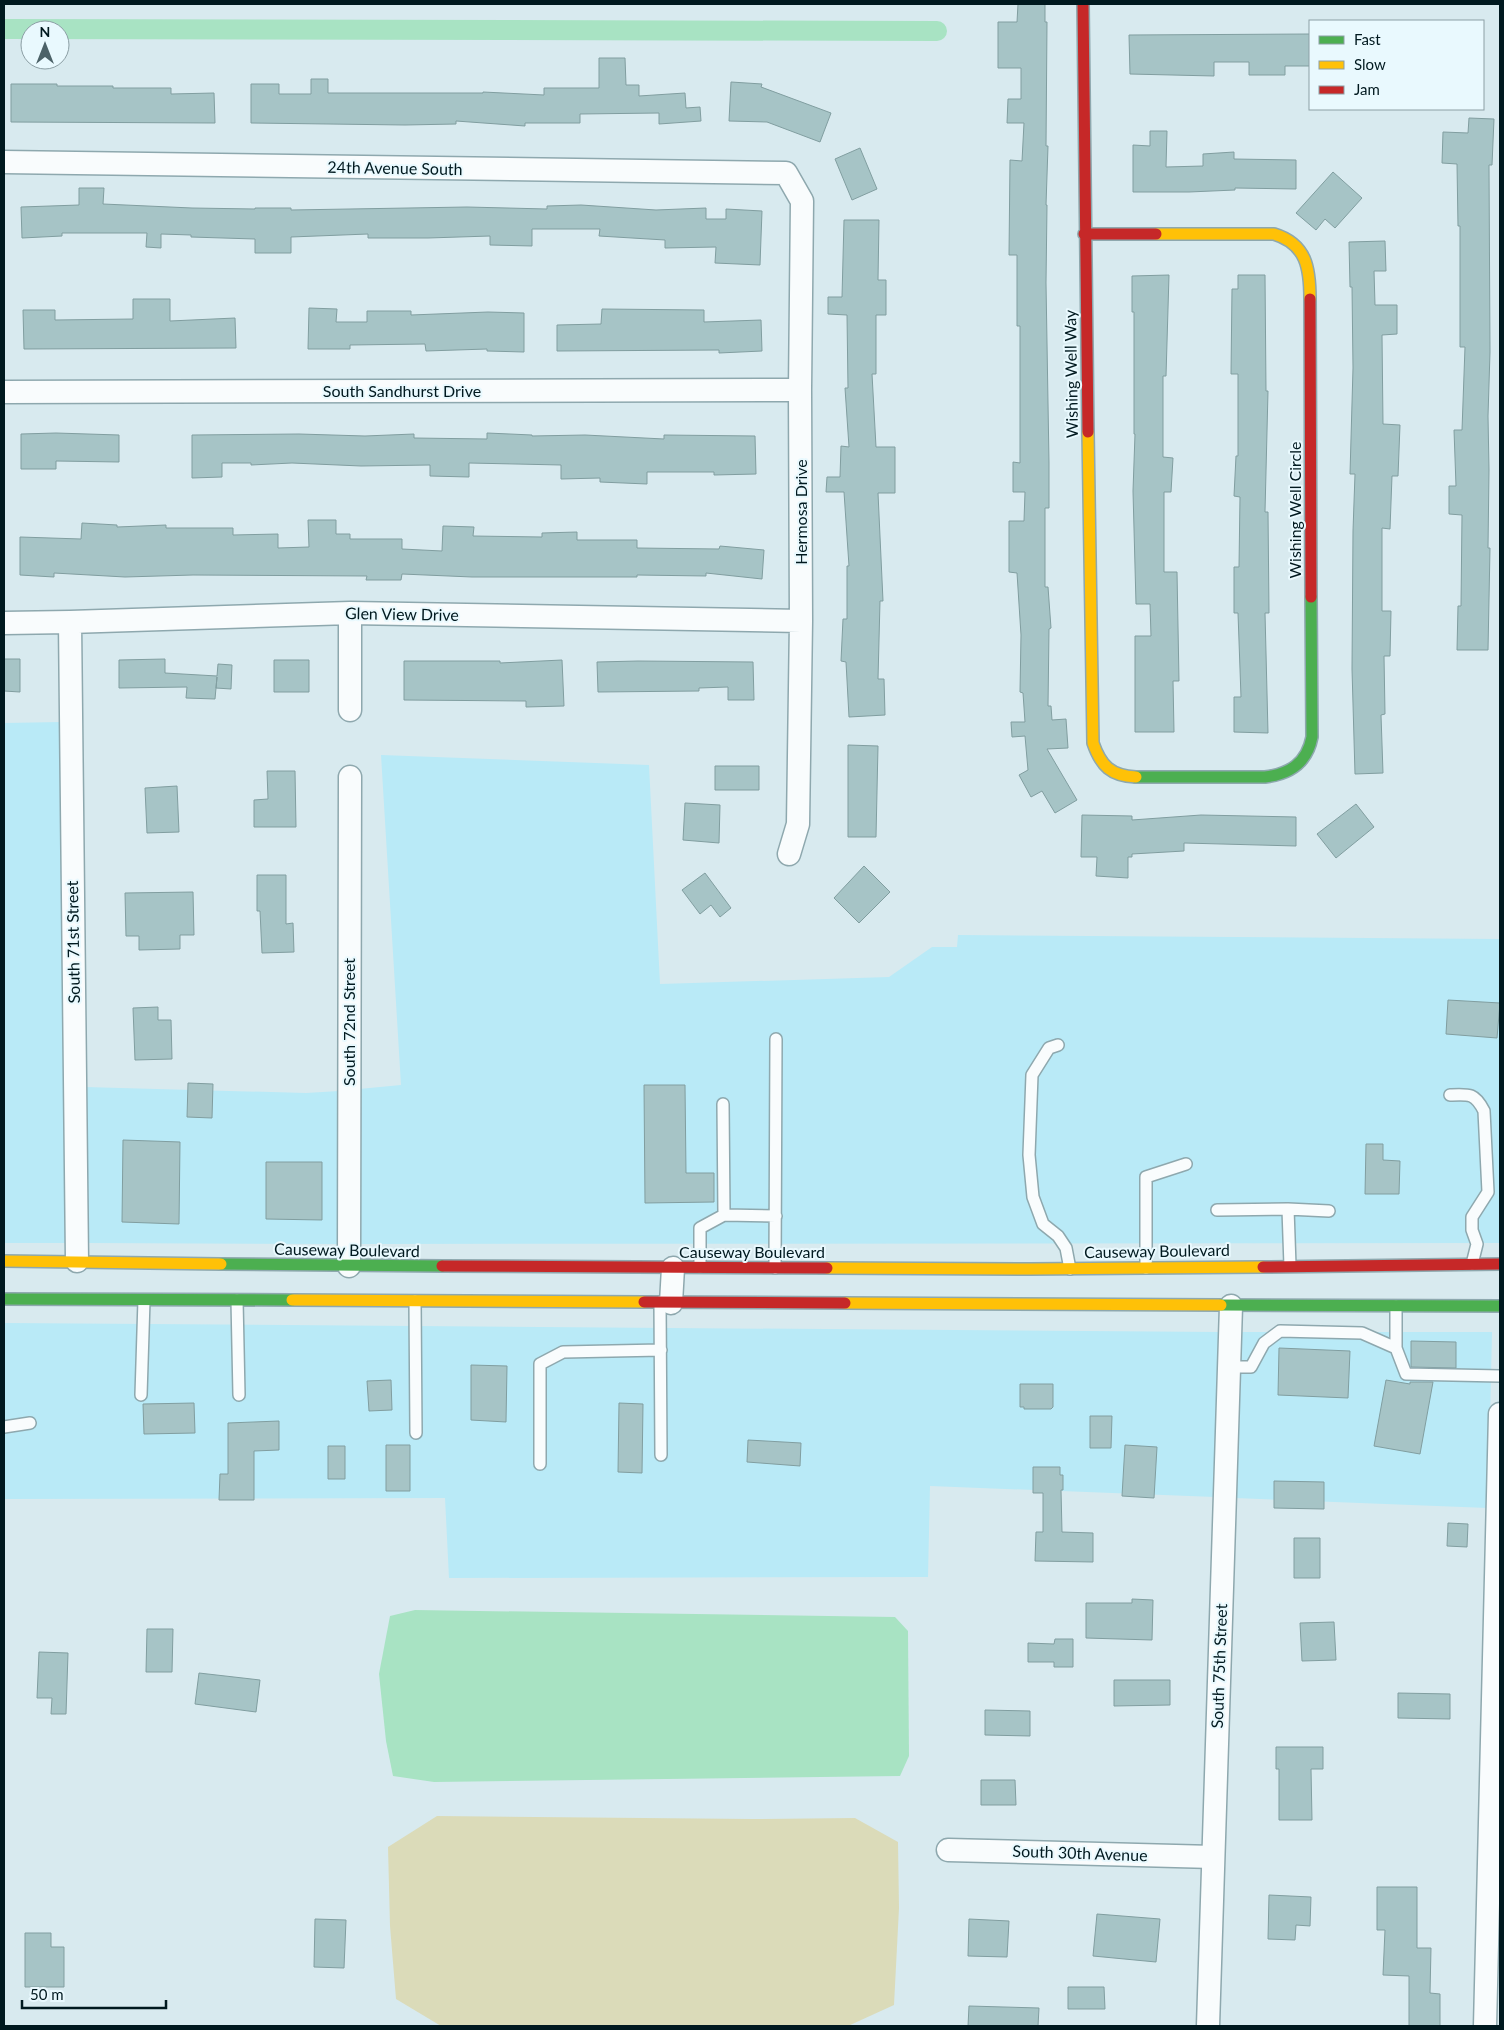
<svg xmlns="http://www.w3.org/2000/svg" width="1504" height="2030" font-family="Lato,sans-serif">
<rect width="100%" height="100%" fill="#d8eaef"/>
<path fill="#b9eaf7" d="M61,722L67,1243H4V723Z
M381,755L649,765L660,984L889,977L932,947H957L958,935L1500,939V1243L359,1244V1089L401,1085Z
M85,1087L306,1093L339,1091V1244L86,1243Z
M4,1323L1220,1332L1215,1497L930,1486L928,1577L449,1578L445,1498L4,1499Z
M1240,1332H1492L1488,1508L1235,1498Z"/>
<path fill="#dbdbb9" d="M437,1816L752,1819L855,1818L898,1842L899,1908L894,2005L848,2026H441L396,1999L390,1926L388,1847Z"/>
<path fill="#a8e3c3" d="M415,1610L895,1617L908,1631L909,1756L900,1776L434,1782L393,1776L386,1741L379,1674L390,1616Z"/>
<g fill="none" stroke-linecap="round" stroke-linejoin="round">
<path stroke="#a8e3c3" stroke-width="20" d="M4,29L937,31"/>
</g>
<path fill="#a6c4c6" stroke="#819ea0" d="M1018,4H1045V22H1047L1046,146H1048L1046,205H1047L1046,283L1049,463V508H1045V587H1048L1051,628L1049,629L1048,706H1051L1052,720L1066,719L1068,748L1047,749L1077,800L1055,813L1042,791L1031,797L1019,775L1028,770L1025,736L1012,737L1011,722H1025L1023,693L1020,692L1021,635L1017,573L1009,572V521H1024L1025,492H1013V462L1020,463V326H1017V255H1009L1010,160L1022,161L1024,123H1007L1008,99H1021V68H998V22H1017Z
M1310,34V66H1285V75H1249V62H1214V76L1130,74L1129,35Z
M599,58H625L626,85H639V96L685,93L686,108L700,107L701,121L659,124V113L580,114V123H525V126L456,121V124L405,125L251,123V84H279V94H311V79H328V93H483V92L544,95V88H599Z
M731,82L762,84L761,87L831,113L820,142L767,122L729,121Z
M11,84H57V86H113V88H171V94L214,93L215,123L11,122Z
M1469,118L1494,119L1492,165H1489L1490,352L1488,416L1489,470L1488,548H1490L1488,650H1457L1458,606H1461L1462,515L1449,514V486H1456L1454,430H1462L1465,347H1460V226H1458L1457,164L1442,163L1443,132L1468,133Z
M1150,131H1167L1166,167L1203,166V154L1234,152V159L1296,160V189L1235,188V190L1189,192H1133V145L1150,146Z
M860,148L877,189L852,200L835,159Z
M1333,172L1362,198L1335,228L1325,219L1316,230L1296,213Z
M79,188H104L103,204L192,208L255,209V208H291V210L467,207L547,209V206L581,205L656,210L706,208V219H726V209L762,211L760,265L715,263L716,247L665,248V240L599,236L600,229H532V246L490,245V236L428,238H368V234L291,237V253H255V239L191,237V235L161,234V248L146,247L147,233H62V236L22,238L21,207L79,205Z
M844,220H879L878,280H886V315H876V374H872L876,447H895V493H878L883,601H880L878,679H884L885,715L849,717L846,662L841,661L843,619H847V566H849L844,492H826L827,477H840L841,446L849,447L845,388H848L847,315L828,314V297H842Z
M1385,241L1386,271H1374L1375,305H1397V334L1382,335L1383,424L1400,425L1398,476H1392L1390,529L1382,528V611H1391L1390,656H1384L1385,714L1381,715L1383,773L1355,774L1352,669L1353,531L1355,474H1350L1353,368L1352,287H1350L1349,242Z
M1169,275L1166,376H1163V457L1173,458L1171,492H1164V572H1177L1179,681H1173L1174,732H1135V636H1151L1150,604H1136L1133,491L1135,434H1134V312H1132V276Z
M1238,275H1265L1266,391H1268L1265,512H1268L1269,613H1265L1268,733L1234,732V697H1241L1238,613H1234V567H1239L1240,497L1234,496L1236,456H1238V374H1231L1232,289H1238Z
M133,299H170V321L235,318L236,348L24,349L23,310H55V320L133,319Z
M309,308L337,309L336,322H367V311H411V315L488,312L524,313V352L487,351V349L426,351L425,344L350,345V349H308Z
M602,309L704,310V322L761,320L762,351L719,353V350L557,351V325L601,324Z
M56,433L119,435V462L56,461V469H21V434Z
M487,433L532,435V436L585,435L664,439V435L755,436L756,474L714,475V472H647V484L600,482V478L561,479V465L469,463V477L430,476V465L361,466L292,463L251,465V463H222V477L192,478V435L299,434L365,436L414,434V438L487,439Z
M308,520H336V534H350V539H402V549L442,551L443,526L474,527L473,536L542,537V533L577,532V540H637V548L719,549L720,546L764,550L762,579L706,573V576L637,575V577H472L402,574L401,580H366L367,576L193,575L125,577L54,573V577L20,575V537L81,539L82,523L117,525V527L166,525V528H233V535L278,534V548L309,547Z
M4,659H20V692L4,691Z
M165,659V673L217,676L218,664L232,665L231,689L216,688L217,677L215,699L186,698L187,687L119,688V660Z
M274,660H309V692H274Z
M562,660L564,706L526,707V701L404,700V661H500V663Z
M638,661L753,662L754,700H728V687L699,688V691L598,692L597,662Z
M848,745L878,746L876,837H848Z
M715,766H759V790H715Z
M267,771H295L296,827H254V800L268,799Z
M177,786L179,832L147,833L145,788Z
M685,803L720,805L719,843L683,840Z
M1356,804L1374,827L1336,858L1317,834Z
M1082,815L1132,816V820L1201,815L1296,817V846L1184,843V851L1132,854V857H1128V878L1096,876L1097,857H1081Z
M864,866L890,892L859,923L834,898Z
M705,873L731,908L720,917L711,905L700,914L682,890Z
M257,875H286V924L293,923L294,952L262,953L260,911H257Z
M193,892L194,935H180V949L139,950V936H126L125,893Z
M1448,1000L1500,1003L1497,1038L1446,1034Z
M158,1007V1020H171L172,1059L135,1060L133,1008Z
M188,1083L213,1084L212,1118L187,1117Z
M644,1085H685L686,1173H714V1202L645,1203Z
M123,1140L180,1142L179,1224L122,1222Z
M1366,1144H1383V1160L1400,1161L1399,1194H1365Z
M266,1162H322V1220L266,1219Z
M1411,1341L1456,1342V1368L1411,1367Z
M1279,1348L1350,1351L1348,1398L1278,1395Z
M471,1365L507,1366L506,1422L471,1420Z
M391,1380L392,1410L369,1411L367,1381Z
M1386,1380L1410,1384V1382H1433L1420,1454L1374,1446Z
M1020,1384H1053V1407L1051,1409H1024V1407H1020Z
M194,1403L195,1433L144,1434L143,1404Z
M619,1403L643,1404L642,1473L618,1472Z
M1090,1416H1112L1111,1448H1090Z
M279,1421V1450L254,1451V1500H219L220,1474H228V1423Z
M748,1440L801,1443L800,1466L747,1462Z
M386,1445H410V1491H386Z
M1125,1445L1157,1447L1154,1498L1122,1496Z
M328,1446H345V1479H328Z
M1033,1467H1060V1475H1063V1490H1061L1062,1532L1093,1533V1562L1035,1561L1036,1532H1043V1493H1033Z
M1274,1481L1324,1482V1509L1274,1508Z
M1448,1523L1468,1524L1467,1547L1447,1546Z
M1294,1538H1320V1578H1294Z
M1132,1599L1153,1600L1152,1640L1086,1638V1603H1132Z
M1334,1622L1336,1660L1302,1661L1300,1623Z
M147,1629H173L172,1672H146Z
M1055,1639H1073V1667H1054V1662H1028V1643L1054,1644Z
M39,1652L68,1653L66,1714H51L52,1698H37Z
M199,1673L260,1680L256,1712L195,1704Z
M1114,1680H1170V1705L1114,1706Z
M1398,1693L1450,1694V1719L1398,1718Z
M985,1710L1030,1711V1736L985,1735Z
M1276,1747H1323V1769H1311L1312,1820H1279V1769H1276Z
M981,1780H1015L1016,1805H981Z
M1377,1887H1417V1948H1431L1430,1993L1440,1994V2026H1409V1976L1383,1975L1385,1930H1377Z
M1269,1895L1311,1897L1310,1926L1296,1925L1295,1940L1268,1939Z
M1097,1914L1160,1919L1156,1962L1093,1956Z
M315,1919L346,1920L344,1968L314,1967Z
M969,1919L1009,1921L1007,1957L968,1956Z
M25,1933H51V1947H64V1987H25Z
M1068,1987H1104L1105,2009H1068Z
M969,2006L1039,2008L1038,2026H968Z"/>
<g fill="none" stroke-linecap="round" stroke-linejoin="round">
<defs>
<path id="lane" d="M1058,1045L1049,1048L1032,1075L1029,1155L1033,1197L1043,1224L1058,1236L1066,1248L1070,1269
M1450,1095C1469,1094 1475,1093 1484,1111L1488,1192L1472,1217V1230L1477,1244L1472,1264
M723,1104L724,1215L776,1216
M1288,1209L1329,1211
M1217,1210L1288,1209L1290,1266
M700,1267V1228L724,1215
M775,1268L776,1039
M1146,1268V1177L1186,1164
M237,1300L239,1395
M415,1301L416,1433
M660,1302L661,1455
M1396,1306V1348
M1229,1367H1251L1264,1343L1280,1331L1362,1333L1396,1348L1406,1374L1500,1376
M141,1395L144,1300
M4,1427L30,1423
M540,1464V1364L563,1352L661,1350"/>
<path id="street" d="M4,162L786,173L802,201L800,390L801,621L798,824L789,854
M4,392L800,390
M70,622L77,1261
M4,623L70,622L350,613L801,621
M350,710V613
M349,1266L350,777
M671,1303L673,1268
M948,1850L1213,1857
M1208,2026L1231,1306
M1485,2026L1500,1414"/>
<path id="fast" d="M1136,777H1265C1290,774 1307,763 1312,737L1311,597
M221,1264L442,1266
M4,1299L292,1300
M1221,1305L1500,1306"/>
<path id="slow" d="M1156,234H1274C1307,244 1310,269 1310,299
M1088,432L1093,743C1101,766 1111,776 1136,777
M4,1261L221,1264
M827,1268L1031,1269L1263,1267
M292,1300L644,1302
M845,1303L1221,1305"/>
<path id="jam" d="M1083,4L1088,432
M1084,234H1156
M1310,299L1311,597
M442,1266L827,1268
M1263,1267L1500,1264
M644,1302L845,1303"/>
</defs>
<use href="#lane" stroke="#8ea8ae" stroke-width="14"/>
<use href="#street" stroke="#8ea8ae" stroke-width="25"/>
<use href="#fast" stroke="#8ea8ae" stroke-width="14"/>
<use href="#slow" stroke="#8ea8ae" stroke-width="14"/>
<use href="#jam" stroke="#8ea8ae" stroke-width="14"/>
<use href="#lane" stroke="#f9fcfd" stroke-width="11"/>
<use href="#street" stroke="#f9fcfd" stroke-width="22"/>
<use href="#fast" stroke="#4caf50" stroke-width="11"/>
<use href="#slow" stroke="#ffc107" stroke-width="11"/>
<use href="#jam" stroke="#c62828" stroke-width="11"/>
</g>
<g text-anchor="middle" stroke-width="4" stroke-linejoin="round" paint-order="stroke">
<g font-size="16" fill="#00191f" stroke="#e9f9fe">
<text transform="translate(395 168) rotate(1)" y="6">24th Avenue South</text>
<text transform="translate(1071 374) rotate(-91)" y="6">Wishing Well Way</text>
<text x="402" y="397">South Sandhurst Drive</text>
<text transform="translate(1295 510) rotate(-90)" y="6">Wishing Well Circle</text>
<text transform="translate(801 512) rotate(-90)" y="6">Hermosa Drive</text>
<text transform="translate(402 614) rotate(1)" y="6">Glen View Drive</text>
<text transform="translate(73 942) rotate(-91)" y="6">South 71st Street</text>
<text transform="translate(349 1022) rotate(-90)" y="6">South 72nd Street</text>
<text transform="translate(347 1250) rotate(1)" y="6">Causeway Boulevard</text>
<text transform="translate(1157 1251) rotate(-1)" y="6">Causeway Boulevard</text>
<text x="752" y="1258">Causeway Boulevard</text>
<text transform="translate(1219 1666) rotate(-88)" y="6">South 75th Street</text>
<text transform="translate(1080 1853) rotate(2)" y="6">South 30th Avenue</text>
</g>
</g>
<rect width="1504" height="2030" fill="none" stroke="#00191f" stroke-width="10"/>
<rect x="1309" y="20" width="175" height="90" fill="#e9f9fe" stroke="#8c9fa5"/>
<rect x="1319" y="36" width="25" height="8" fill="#4caf50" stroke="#8c9fa5"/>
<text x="1354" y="45" font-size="15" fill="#00191f">Fast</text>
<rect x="1319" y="61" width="25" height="8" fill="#ffc107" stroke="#8c9fa5"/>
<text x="1354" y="70" font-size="15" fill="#00191f">Slow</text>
<rect x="1319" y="86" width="25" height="8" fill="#c62828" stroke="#8c9fa5"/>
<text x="1354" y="95" font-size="15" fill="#00191f">Jam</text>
<g transform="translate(45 45)"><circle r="24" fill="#e9f9fe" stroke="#8c9fa5"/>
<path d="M0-4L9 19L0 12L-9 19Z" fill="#4c6268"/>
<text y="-8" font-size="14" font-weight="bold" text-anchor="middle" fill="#00191f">N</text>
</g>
<path d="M22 2000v8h144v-8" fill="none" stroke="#00191f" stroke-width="2.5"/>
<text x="30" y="2000" font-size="15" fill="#00191f" stroke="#e9f9fe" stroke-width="4" paint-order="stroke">50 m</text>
</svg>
